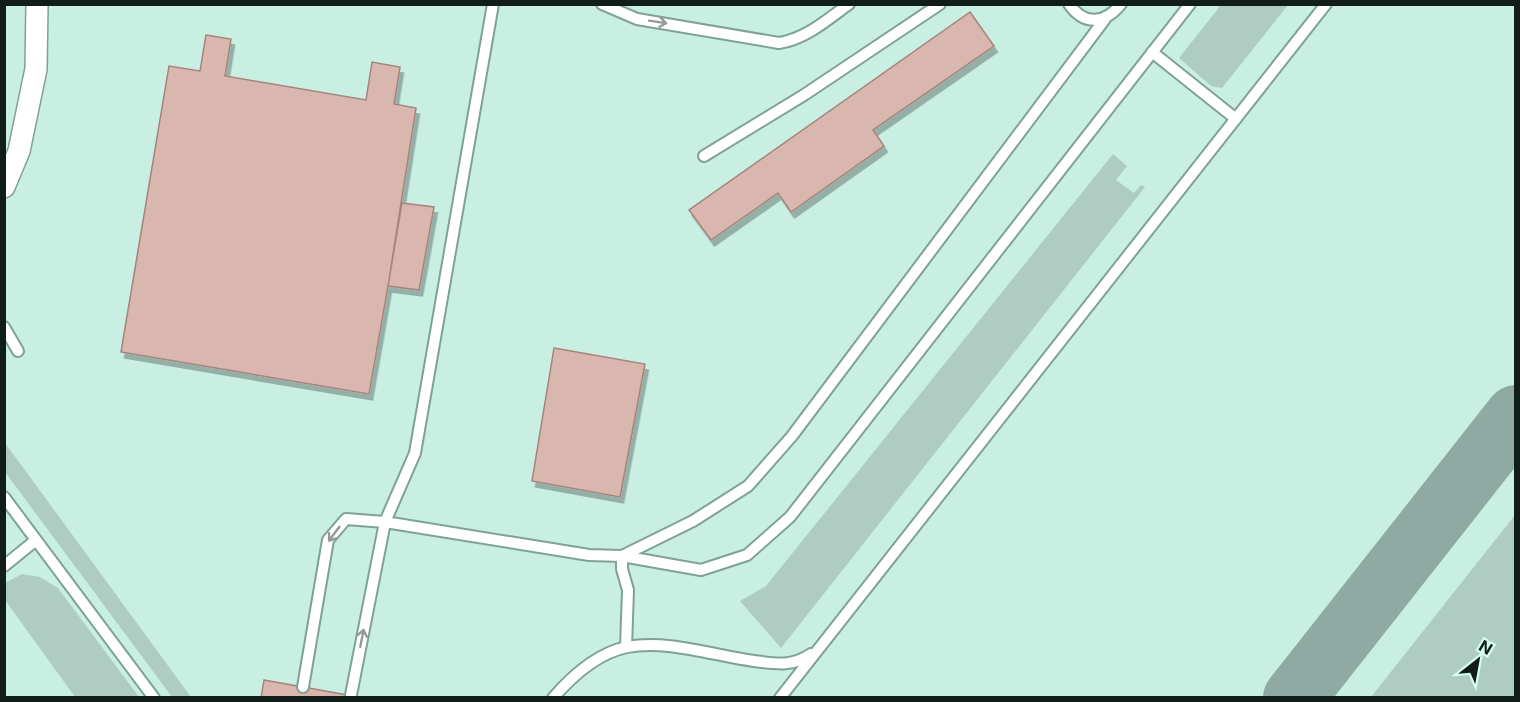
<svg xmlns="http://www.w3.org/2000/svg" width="1520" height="702" font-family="Inter,sans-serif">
<defs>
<filter id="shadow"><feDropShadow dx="3.5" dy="6" stdDeviation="0" flood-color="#0004"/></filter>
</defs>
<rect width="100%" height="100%" fill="#c9eee2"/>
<path fill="#aeccc2" d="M1221,5H1288L1222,88L1211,86L1179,58Z
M1113,154L1127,166L1116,180L1134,193L1141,185L1145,187L781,648L740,601L766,586Z
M5,443L191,697H172L5,472Z
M1515,515V697H1371Z
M22,574L40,577L58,588L139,697H75L5,600V583Z"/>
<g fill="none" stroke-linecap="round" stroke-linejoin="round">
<path stroke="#8eaaa2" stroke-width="62" d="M1294,698L1516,416"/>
</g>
<path fill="#d9b6ae" stroke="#a4847c" stroke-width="1.5" filter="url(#shadow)" d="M970,12L994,46L873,130L884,146L791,212L778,193L711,240L689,210Z
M206,35L231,39L225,76L366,100L372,62L400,67L394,104L416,108L388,286L369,394L121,352L169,66L200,71Z
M402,203L434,207L419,290L388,286Z
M554,348L645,364L620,497L532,481Z
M264,680L303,687L364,698H261Z"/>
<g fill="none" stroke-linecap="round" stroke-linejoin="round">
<defs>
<path id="service" d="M602,4L637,19L779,43C806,39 828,19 849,4
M1069,4C1084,26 1105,24 1121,4
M1152,52L1236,119
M704,156L804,95L940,4
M4,327L18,351
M4,497L154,698
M622,556L693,521L748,486L792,436L1105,19
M622,556V569L628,590L626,647
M4,566L36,540
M303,687L328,540L346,519L385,522L589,555L622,556L701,570L747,555L790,517L1190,4
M351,695L385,522L415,453L493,4
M553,698C572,676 598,653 627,647C667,639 715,656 754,661C777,664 792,667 811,654
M780,698L1326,4"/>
<path id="minor" d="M4,187L19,151L36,69L37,4"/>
</defs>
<use href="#service" stroke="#7fa297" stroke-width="14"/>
<use href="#minor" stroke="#7fa297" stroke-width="24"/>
<use href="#service" stroke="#fff" stroke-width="10"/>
<use href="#minor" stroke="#fff" stroke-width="21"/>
</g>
<defs><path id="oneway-shaft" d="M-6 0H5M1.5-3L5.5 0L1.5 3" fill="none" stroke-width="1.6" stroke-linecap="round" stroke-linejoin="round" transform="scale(1.5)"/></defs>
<g stroke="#939998">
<use href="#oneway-shaft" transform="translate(658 22) rotate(9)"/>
<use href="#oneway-shaft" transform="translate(334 534) rotate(127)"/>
<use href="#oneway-shaft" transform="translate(362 638) rotate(-79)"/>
</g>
<rect width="1520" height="702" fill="none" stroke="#101d19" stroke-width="12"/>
<g transform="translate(1478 660) rotate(31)" stroke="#d6fcef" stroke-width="4.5" paint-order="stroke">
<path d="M0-4.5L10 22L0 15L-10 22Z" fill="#101d19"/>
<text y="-9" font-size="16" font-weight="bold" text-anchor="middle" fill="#101d19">N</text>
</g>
</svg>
